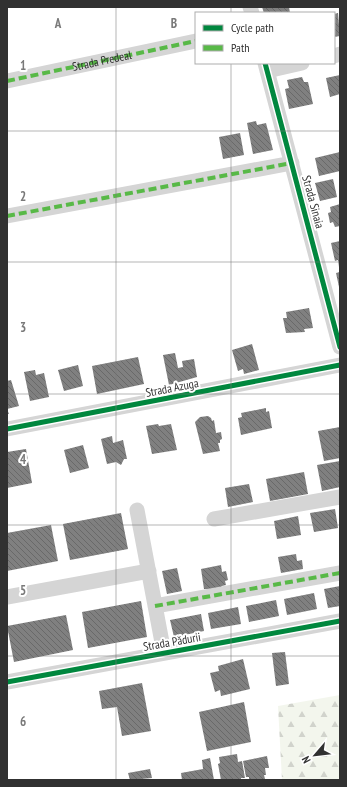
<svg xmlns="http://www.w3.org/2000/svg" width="347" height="787" font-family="'PT Sans Narrow',sans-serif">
<defs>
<pattern id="forest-firs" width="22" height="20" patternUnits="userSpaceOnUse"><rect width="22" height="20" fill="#f3f6ed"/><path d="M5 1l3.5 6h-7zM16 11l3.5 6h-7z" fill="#d1d3cc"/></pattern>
<pattern id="building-back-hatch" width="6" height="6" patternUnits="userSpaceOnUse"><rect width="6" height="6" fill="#808080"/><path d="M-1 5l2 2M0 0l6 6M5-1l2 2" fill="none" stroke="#696969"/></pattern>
</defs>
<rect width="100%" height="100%" fill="#fff"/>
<path fill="url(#forest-firs)" d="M340,695V780H282L278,706Z"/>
<path fill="url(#building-back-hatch)" d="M262,7H289L290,13H264Z
M338,13L340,36L334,37V14Z
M340,75V94L330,97L326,78Z
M302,77L304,82H308L313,104L289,109L285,89L289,88L287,80Z
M256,121L257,125L266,123L273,150L253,154L247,123Z
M240,133L244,155L223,159L219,137Z
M340,152V171L319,176L315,158Z
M333,179L337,197L320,201L315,183Z
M340,204V226L335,227L333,222L330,223L328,213L331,212L330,207Z
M340,241V267H339L338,260L335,261L331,243Z
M340,272V287H339L336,273Z
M309,308L313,328L304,329L305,332L286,333L283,318H287L286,312Z
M252,344L259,370L244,374L243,369L238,371L232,350Z
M175,353L178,368L183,367L182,361L194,359L197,377L169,385L163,355Z
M138,357L144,384L97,394L92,366Z
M78,365L83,386L64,391L58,370Z
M35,370L36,375L44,373L49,397L30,401L24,372Z
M11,380L19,406L7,409L9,414H7V381Z
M266,408V412L269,411L272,428L241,435L238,418L242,417L241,413Z
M208,416L211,418L212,421L214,420L216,433L221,432L222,439L220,440V443H218L220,451L203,454L195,422L200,417Z
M158,424L159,426L171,424L177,450L152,454L146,426Z
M340,427V458L324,461L318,431Z
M112,436L113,443L123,440L127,459H124L121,465L116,462L107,464L101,439Z
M83,445L89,468L70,473L64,450Z
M26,449L32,483L7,488V452Z
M340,461V487L322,491L317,465Z
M304,472L308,494L270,501L266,479Z
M249,484L253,502L228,507L225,488Z
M335,509L338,528L314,532L310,513Z
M121,513L128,549L70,560L63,524Z
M298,516L301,535L277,539L274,521Z
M51,525L58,561L7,571V533Z
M296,554L297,561L302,560L303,569L281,573L278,557Z
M221,565L222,572L226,571L228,580L225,581L226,585L222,586L220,589H204L201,569Z
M177,568L182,591L167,594L162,571Z
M340,586V606L328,608L324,589Z
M314,593L317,609L287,615L284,599Z
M276,600L279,616L249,622L246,606Z
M141,601L147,637L88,648L82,612Z
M238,607L241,624L211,629L208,613Z
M201,614L204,631L174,637L170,620Z
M66,615L73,650L14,662L7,626Z
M285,652L289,684L276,686L272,653Z
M243,659L250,689L221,696L220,690L215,692L210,673L219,671L218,666Z
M142,683L151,731L122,736L117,707L102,709L99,691Z
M244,702L251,742L207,751L199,712Z
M237,754L238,762L242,761L245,778H241V780H221L218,764L220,763L219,757Z
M267,756L269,768H265L266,775H264L265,779L249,780V777H246L243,761Z
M210,758L214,780H182L181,773L203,769L202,760Z
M150,769L152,778L130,780L128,773Z"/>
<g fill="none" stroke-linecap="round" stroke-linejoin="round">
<path stroke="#d5d5d5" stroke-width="15" d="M250,7L252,13
M334,56L340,54
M265,63L340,347
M267,71L302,63
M7,81L196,41
M7,216L292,163
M7,429L340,365
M137,510L164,653
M214,519L340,497
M7,597L149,571
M155,606L340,573
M7,682L340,621"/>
<g stroke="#58b947" stroke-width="4" stroke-dasharray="8 4" stroke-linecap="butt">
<path id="s1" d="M7,81L196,41"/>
<path d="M7,216L292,163"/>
<path d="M155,606L340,573"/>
</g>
<defs>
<path id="cycleway" d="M265,63L340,347
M7,429L340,365
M7,682L340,621"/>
</defs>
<use href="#cycleway" stroke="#fff" stroke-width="8"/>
<use href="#cycleway" stroke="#00873e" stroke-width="5"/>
</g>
<path fill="none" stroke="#797979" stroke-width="1" stroke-opacity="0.55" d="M116,7V780M231,7V13M231,63V780M7,131H340M7,262H340M7,394H340M7,525H340M7,656H340"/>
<g text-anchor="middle" stroke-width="4" stroke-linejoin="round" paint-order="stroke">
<g font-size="12" fill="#313131" stroke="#fff">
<text dy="4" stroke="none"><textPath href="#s1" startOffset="97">Strada Predeal</textPath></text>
<text transform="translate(313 202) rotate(75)" y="4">Strada Sinaia</text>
<text transform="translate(172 388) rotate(-11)" y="4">Strada Azuga</text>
<text transform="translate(172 642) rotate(-10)" y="4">Strada Pădurii</text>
</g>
</g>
<g font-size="13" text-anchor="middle" font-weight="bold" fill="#797979" stroke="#fff" stroke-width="4" stroke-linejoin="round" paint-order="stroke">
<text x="58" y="28">A</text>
<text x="174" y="28">B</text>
<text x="23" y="70">1</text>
<text x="23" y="201">2</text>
<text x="23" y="332">3</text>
<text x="23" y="464">4</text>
<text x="23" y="595">5</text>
<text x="23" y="726">6</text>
</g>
<rect width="347" height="787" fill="none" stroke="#313131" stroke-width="16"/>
<rect x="195" y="12" width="140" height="52" fill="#ffffff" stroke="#adadad"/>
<rect x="203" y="25" width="20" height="6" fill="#00873e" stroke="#adadad"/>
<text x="231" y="32" font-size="12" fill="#313131">Cycle path</text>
<rect x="203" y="45" width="20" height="6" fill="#58b947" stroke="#adadad"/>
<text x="231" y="52" font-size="12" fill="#313131">Path</text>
<g transform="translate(315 755) rotate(242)" stroke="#ffffff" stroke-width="3" paint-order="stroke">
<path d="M0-3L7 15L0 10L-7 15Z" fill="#313131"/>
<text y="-6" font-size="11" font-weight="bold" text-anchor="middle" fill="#313131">N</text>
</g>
</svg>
